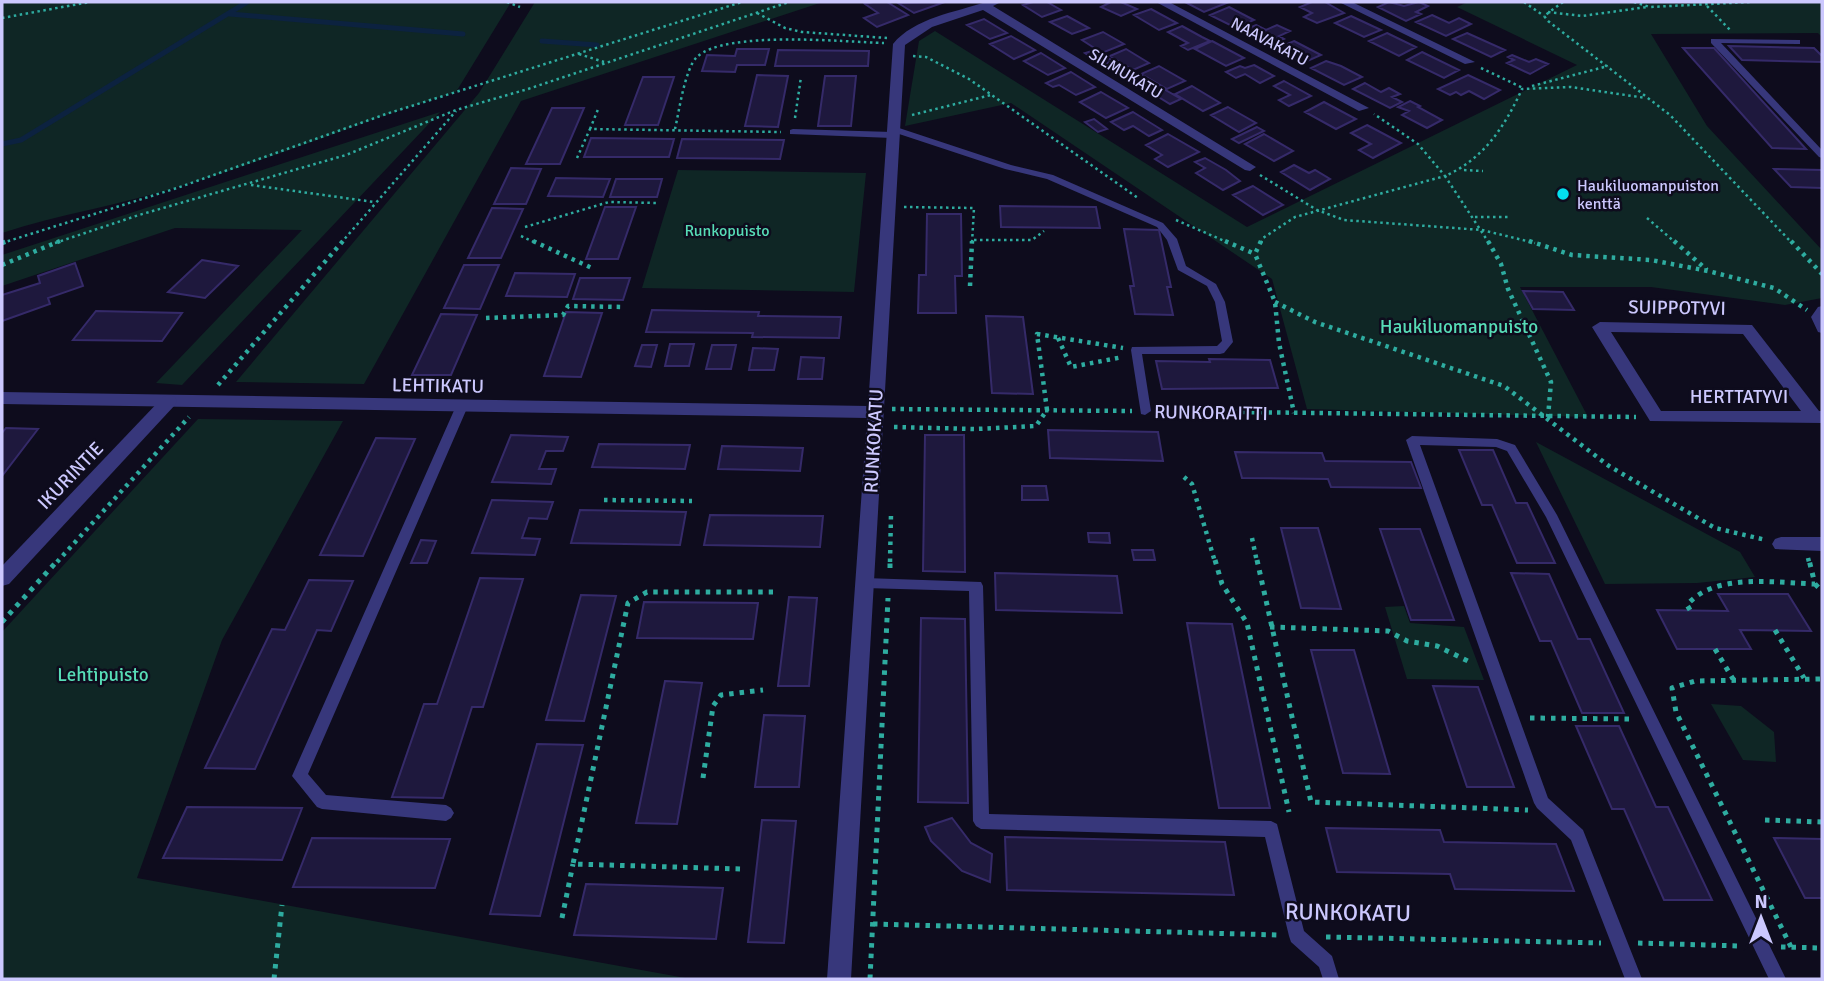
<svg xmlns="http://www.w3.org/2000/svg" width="1824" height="981" font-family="Signika,sans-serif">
<rect width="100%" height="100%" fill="#0e0c1d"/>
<path fill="#0f2625" d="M2,2H511L456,92C362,121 272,159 178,187C120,205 60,214 2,233Z
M535,2H823L521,101L364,384L236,382L479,93Z
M1468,2H1822V37L1818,33L1651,34L1707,126L1822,250V298L1785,305L1651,287H1520L1588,417L1307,409L1272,279L1011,103L905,126L919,41L935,31L1247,227L1577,65L1457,7Z
M440,112L182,385L156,383L302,230L175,228L2,286V255Z
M678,170L866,173L854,292L642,288Z
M198,419L343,421L222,640L137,878L691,979H2V632Z
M1536,442L1740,552L1755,577L1697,583L1605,584Z
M1404,606L1410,623L1464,627L1484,680L1407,679L1385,607Z
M1711,704L1741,706L1774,732L1776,762L1743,760Z"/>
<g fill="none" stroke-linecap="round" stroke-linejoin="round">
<path stroke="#0c2240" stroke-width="5" d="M230,14L463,34
M542,41L597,45
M2,144L21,140L247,2"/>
</g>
<path fill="#1e183d" stroke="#352a69" stroke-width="2" d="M873,2H887L908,15L877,27L864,18L878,13L865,4Z
M939,2L942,3L914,13L898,3Z
M1033,2H1047L1061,10L1042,17L1023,5Z
M1105,2H1121L1137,9L1121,16L1101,7L1109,3Z
M1185,2H1229L1204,12Z
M1312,2H1325L1344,13L1317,23L1304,17L1312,13L1300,7Z
M1389,2L1404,6L1419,2L1428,6L1416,12L1421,14L1406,21L1378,7Z
M1229,7L1254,20L1236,28L1210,15Z
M1151,9L1177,23L1159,30L1134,15Z
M1432,15L1449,23L1459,18L1471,24L1446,36L1416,22Z
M1067,16L1089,28L1072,34L1050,22Z
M1351,16L1381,30L1364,37L1335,23Z
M984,19L1007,33L990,39L967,25Z
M1256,25L1266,30L1277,25L1290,31L1279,36L1284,39L1269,46L1241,31Z
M1182,26L1202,37L1210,41L1188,50L1181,46L1188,43L1168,32Z
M1103,32L1124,44L1102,53L1082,40Z
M1387,33L1416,47L1399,56L1369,41Z
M1467,33L1505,50L1491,57L1453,39Z
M1011,36L1035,50L1014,59L990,44Z
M1212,41L1244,58L1226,66L1195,49Z
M1294,41L1321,55L1303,63L1275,49Z
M1729,46L1814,48L1822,56V62L1742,60Z
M1683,48H1714L1806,149L1772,148Z
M737,49H769L765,65H737L735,72L702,71L707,55L735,56Z
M1126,49L1149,63L1133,70L1110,56Z
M778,50L869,51L868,66H775Z
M1095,50L1113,61L1103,65L1085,53Z
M1422,52L1459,70L1444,78L1407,60Z
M1041,53L1065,68L1048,75L1024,61Z
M1512,55L1529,62L1536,59L1548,64L1530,74L1507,63L1514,60L1508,57Z
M1326,61L1341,66L1362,77L1344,85L1311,68Z
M1254,65L1274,76L1260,83L1245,74L1236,78L1226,72L1240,66L1245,68Z
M1159,66L1185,81L1167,89L1141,74Z
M1071,72L1095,87L1076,95L1059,85L1053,87L1046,83Z
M757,75L788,76L778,127L745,126Z
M1468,75L1500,90L1484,99L1469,91L1461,95L1456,92L1450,95L1438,89Z
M825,76H856L851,126H818Z
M643,77H674L658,125H625Z
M1284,81L1311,96L1289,106L1279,100L1290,95L1274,86Z
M1365,83L1381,92L1389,88L1400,94L1392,97L1402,102L1390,108L1353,89Z
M1155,84L1181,99L1170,104L1144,88Z
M1192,86L1220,103L1203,111L1175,94Z
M1101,92L1128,108L1106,118L1080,102Z
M1410,101L1420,106L1418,107L1442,120L1427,128L1402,115L1409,111L1398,107Z
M1324,102L1356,119L1336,129L1305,112Z
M1228,107L1256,123L1239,132L1211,115Z
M552,108H584L560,164H526Z
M1133,112L1162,130L1149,136L1133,126L1124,130L1111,122Z
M1094,119L1107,129L1098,132L1085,122Z
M1367,125L1401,143L1373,158L1359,150L1371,144L1351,133Z
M1257,127L1264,131L1239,143L1232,139Z
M1168,134L1199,152L1168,167L1155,159L1162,155L1146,145Z
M1264,134L1293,151L1274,161L1245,144Z
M591,138L674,139L669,157H584Z
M682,139L784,140L780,159L677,158Z
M1205,158L1226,170L1240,181L1223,190L1196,173L1205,168L1195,162Z
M1294,165L1309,173L1315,170L1330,179L1310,190L1281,172Z
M511,168L541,169L526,204H494Z
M1774,169L1822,170V188L1791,187Z
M556,178L610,179L603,197L548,196Z
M616,179H662L657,197H610Z
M1253,186L1283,205L1263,215L1233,195Z
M1000,206L1096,207L1100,228L1001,227Z
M605,207H636L618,259H586Z
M492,208L523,209L501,258H468Z
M927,214H961L962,276H955L956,313H918L919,275H926Z
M1124,229L1159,230L1171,287H1167L1173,315L1135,314L1130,286H1134Z
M202,260L238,266L205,298L168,292Z
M75,263L83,286L48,298L50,304L2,321V295L40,283L38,276Z
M464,265H499L480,309L444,308Z
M515,273L575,274L567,297L506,296Z
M580,278H630L623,300L573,299Z
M1523,291L1563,292L1574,310L1533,309Z
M652,310L759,312L758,316L841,317L839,338L752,337L753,333L646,332Z
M96,311L182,313L162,341L73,340Z
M566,312L602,313L581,377L544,376Z
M441,314L477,315L451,375H412Z
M986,316L1023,317L1033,394L992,393Z
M670,344H694L689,366H665Z
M642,345H657L651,367L635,366Z
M712,345H736L731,369H706Z
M753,348L778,349L774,370H749Z
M801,357L824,358L822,379H798Z
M1209,359L1270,360L1278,388L1162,389L1156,361L1210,362Z
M6,428L38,429L2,476V433Z
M1048,430L1158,432L1163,461L1050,458Z
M511,435L568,437L563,451H546L539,469H556L551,484L492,482Z
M925,435H964L965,572L923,571Z
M376,438L415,439L363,556L320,555Z
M599,444L690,445L685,469L592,467Z
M722,446L803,448L800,471L718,469Z
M1459,450H1493L1516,503H1527L1555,563H1517L1492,505H1482Z
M1235,452L1322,453L1325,461L1411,462L1421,488L1331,487L1328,479L1242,478Z
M1022,486H1046L1048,500H1022Z
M492,500L553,502L547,519L529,518L522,538L540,539L535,555L472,553Z
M580,510L686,512L680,545L571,543Z
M710,515L823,516L820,547L704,545Z
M1281,528H1318L1341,609L1301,608Z
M1380,529H1420L1454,620H1411Z
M1088,533H1109L1110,543L1089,542Z
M421,540L436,541L427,563H411Z
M1132,550H1153L1155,560H1134Z
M995,573L1117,576L1122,613L996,610Z
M1511,573L1549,574L1578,639H1590L1624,713H1582L1551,641H1540Z
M480,578L523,579L483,707H472L443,798L392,797L424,704H437Z
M309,580L353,581L331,631L317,630L255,769L205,768L272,629L285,630Z
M1718,594H1788L1811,631L1740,630L1751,649H1677L1657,610L1728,611Z
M581,595L616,596L584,721L546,720Z
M789,597L817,598L809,686H778Z
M644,602L758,603L753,639L637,638Z
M921,618L965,619L968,803L918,802Z
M1187,623L1232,624L1270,808H1219Z
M1311,650H1354L1390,774L1343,773Z
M665,681L702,683L677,824L636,823Z
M1433,686L1478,687L1514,787H1467Z
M764,715L805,716L799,787H755Z
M1576,726H1619L1656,807H1668L1712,900H1664L1624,809H1612Z
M537,744L583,745L540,916L490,914Z
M187,807L302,808L282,860L163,858Z
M952,818L971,843L992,854L990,882L962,871L931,841L925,827Z
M762,820L796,821L784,943L748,942Z
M1326,828L1440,830L1444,842L1556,844L1574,891L1455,889L1450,874L1337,872Z
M1005,837L1225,842L1234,895L1007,890Z
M312,838L450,839L435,888L293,887Z
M1774,838L1822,839V898H1805Z
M586,884L723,888L716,939L574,935Z"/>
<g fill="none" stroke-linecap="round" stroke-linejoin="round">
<path stroke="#2eaca0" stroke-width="2.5" stroke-dasharray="2.5 3.5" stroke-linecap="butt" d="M507,2L520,7
M1524,2L1544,16
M1563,2L1544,16L1548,21L1670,115L1792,243
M1634,2L1650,7L1750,2
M1707,6L1730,30
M1548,12L1582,16L1647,7
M757,13L785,28L802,32L887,38
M2,18L90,2
M579,54L604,62
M913,56L926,57L969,79L1138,198
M1481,68L1523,88
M1532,86L1608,66
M912,115L991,95
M795,118L801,77
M590,129L599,107
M675,129C679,112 685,68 697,57C725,30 845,42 884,43
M577,158L590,129L781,132
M1464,170L1483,171
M1260,175L1317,210L1344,220L1482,230L1535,243
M251,185L374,202
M904,207L974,208L972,243
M1475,217H1509
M1647,218L1676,243
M1176,220L1229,243
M525,227L609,202L659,203
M521,236L536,243
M974,240H1032L1044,231
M2,243L177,188L386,114L742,2
M55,243L139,215L346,155L456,110L528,89L789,2
M341,243L456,111
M1261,243L1263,238L1295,217L1445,176L1418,144L1374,114
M1489,243L1445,176C1484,159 1505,126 1522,89L1571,87L1646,98"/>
<path stroke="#2eaca0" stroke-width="4.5" stroke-dasharray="3.5 5" stroke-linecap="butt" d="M533,241L594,269
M1225,241L1255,254
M1261,241L1255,254L1275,302L1279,343L1294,413
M1488,241L1501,264L1508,289L1551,382L1548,417
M1529,241L1572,255L1651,260L1708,271L1774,288L1807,310
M1674,241L1707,270
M1791,241L1822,274
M2,243L8,241
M2,265L60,241
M970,286L972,241
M1275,302L1315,322L1504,386L1609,466L1715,528L1766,540
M486,318L563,315L568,306L624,307
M1058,338L1071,367L1123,357
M218,385L343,241
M892,409L1132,411
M1158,411L1636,417
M894,427L975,429L1036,426L1047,410L1037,334L1123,348
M1184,477L1192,484L1215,562
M604,500L692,501
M1252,538L1257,562
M1808,558L1809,562
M57,562L189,417
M890,562L891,514"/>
<path stroke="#2eaca0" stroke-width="5" stroke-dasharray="4.5 6" stroke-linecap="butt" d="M1215,560L1222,584L1247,623L1289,812
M1257,560L1311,802L1528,810
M890,568V560
M1815,584L1822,591
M1690,610L1687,605C1715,572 1776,583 1815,584L1809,560
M2,622L58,560
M1270,627L1388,631L1407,641L1437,646L1472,663
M1775,630L1804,678
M1715,649L1733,679
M1530,718L1633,719
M703,778L713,706L721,695L763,690
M1765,820L1822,822
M740,869L573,864L628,603L647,592H773
M562,918L573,864
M873,924L1279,935
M1326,937L1601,943
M1638,943L1741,946
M1781,947L1822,948
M1791,947L1676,712L1672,688L1695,681L1822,679
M274,979L282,905
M870,979L888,598"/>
<path fill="#37377b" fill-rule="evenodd" d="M1711,39L1800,40V44H1797L1721,43L1822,150V158L1819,157L1711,43Z
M893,126L1011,165L1053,175L1163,223L1177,239L1186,266L1216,284L1225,302L1233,342L1224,353L1220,354H1142L1151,411L1145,415L1141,414L1131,350L1132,347L1217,346L1222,341L1215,302L1207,286L1178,270L1167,240L1157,227L1047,179L1005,169L890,131V127Z
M793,129L892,132L896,135L892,138L790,134V130Z
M1822,306V333L1818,332L1811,317L1818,307Z
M462,402L468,406L308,774L326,795L446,805L451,808L454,813L451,818L446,821L322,809L317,807L292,776L456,406Z
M1412,436L1497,439L1515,445L1557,515L1786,979H1769L1546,517L1507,451L1496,447L1420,445L1548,798L1583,830L1642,979H1625L1571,840L1537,808L1534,803L1406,440Z
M865,578L981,582L983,586L989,814L1271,821L1277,824L1304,931L1332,956L1339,979H1323L1319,967L1291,942L1289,936L1265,837L981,829L976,826L973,821L969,591L865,588L860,587L858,583L860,579Z"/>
<path fill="#37377b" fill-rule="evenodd" d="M986,2H1001L993,6L1256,167L1250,171L1245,170L983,10L932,27L905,45L851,979H827L867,418L2,404V392L868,406L893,44C914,18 956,12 986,2Z
M1156,2H1169L1369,108L1359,111Z
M1339,2H1352L1475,62L1465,64Z
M1600,322L1752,325L1819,411H1822V423L1650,421L1592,327ZM1611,332L1743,334L1801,411H1661Z
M1781,537H1822V551L1775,549L1772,544L1775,539Z"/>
<path fill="#37377b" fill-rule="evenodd" d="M169,395L175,397L177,401L175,405L9,584L2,586V566L163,397Z"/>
</g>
<circle fill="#04dfef" stroke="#0e0c1d" stroke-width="2.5" cx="1563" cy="194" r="7"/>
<g text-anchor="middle" stroke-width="5" stroke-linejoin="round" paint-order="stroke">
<g font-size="16" fill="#ccc8fe" stroke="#0e0c1d">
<text transform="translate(1270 41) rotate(28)" y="6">NAAVAKATU</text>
<text transform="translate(1126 73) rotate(31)" y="6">SILMUKATU</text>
</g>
<g font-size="16" fill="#ccc8fe" stroke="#0e0c1d" text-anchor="start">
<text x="1577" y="191">Haukiluomanpuiston<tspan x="1577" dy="18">kenttä</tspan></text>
</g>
<g font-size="16" fill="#57dcb6" stroke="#0e0c1d">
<text x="727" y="236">Runkopuisto</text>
</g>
<g font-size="19" fill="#ccc8fe" stroke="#0e0c1d">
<text transform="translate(1677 307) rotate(1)" y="7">SUIPPOTYVI</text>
<text transform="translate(438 385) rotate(1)" y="7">LEHTIKATU</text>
<text x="1739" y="403">HERTTATYVI</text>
<text transform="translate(1211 412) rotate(1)" y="7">RUNKORAITTI</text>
<text transform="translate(873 441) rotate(-87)" y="7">RUNKOKATU</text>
<text transform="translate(70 475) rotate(-46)" y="7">IKURINTIE</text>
</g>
<g font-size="19" fill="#57dcb6" stroke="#0e0c1d">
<text x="1459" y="333">Haukiluomanpuisto</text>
<text x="103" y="681">Lehtipuisto</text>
</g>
<g font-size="23" fill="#ccc8fe" stroke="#0e0c1d">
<text transform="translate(1348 912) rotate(1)" y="8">RUNKOKATU</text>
</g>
</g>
<rect width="1824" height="981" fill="none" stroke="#ccc8fe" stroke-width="7"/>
<g transform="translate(1761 918)" stroke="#0e0c1d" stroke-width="5" paint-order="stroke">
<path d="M0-5L12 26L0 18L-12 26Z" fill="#ccc8fe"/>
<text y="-10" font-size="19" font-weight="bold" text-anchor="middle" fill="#ccc8fe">N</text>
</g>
</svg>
